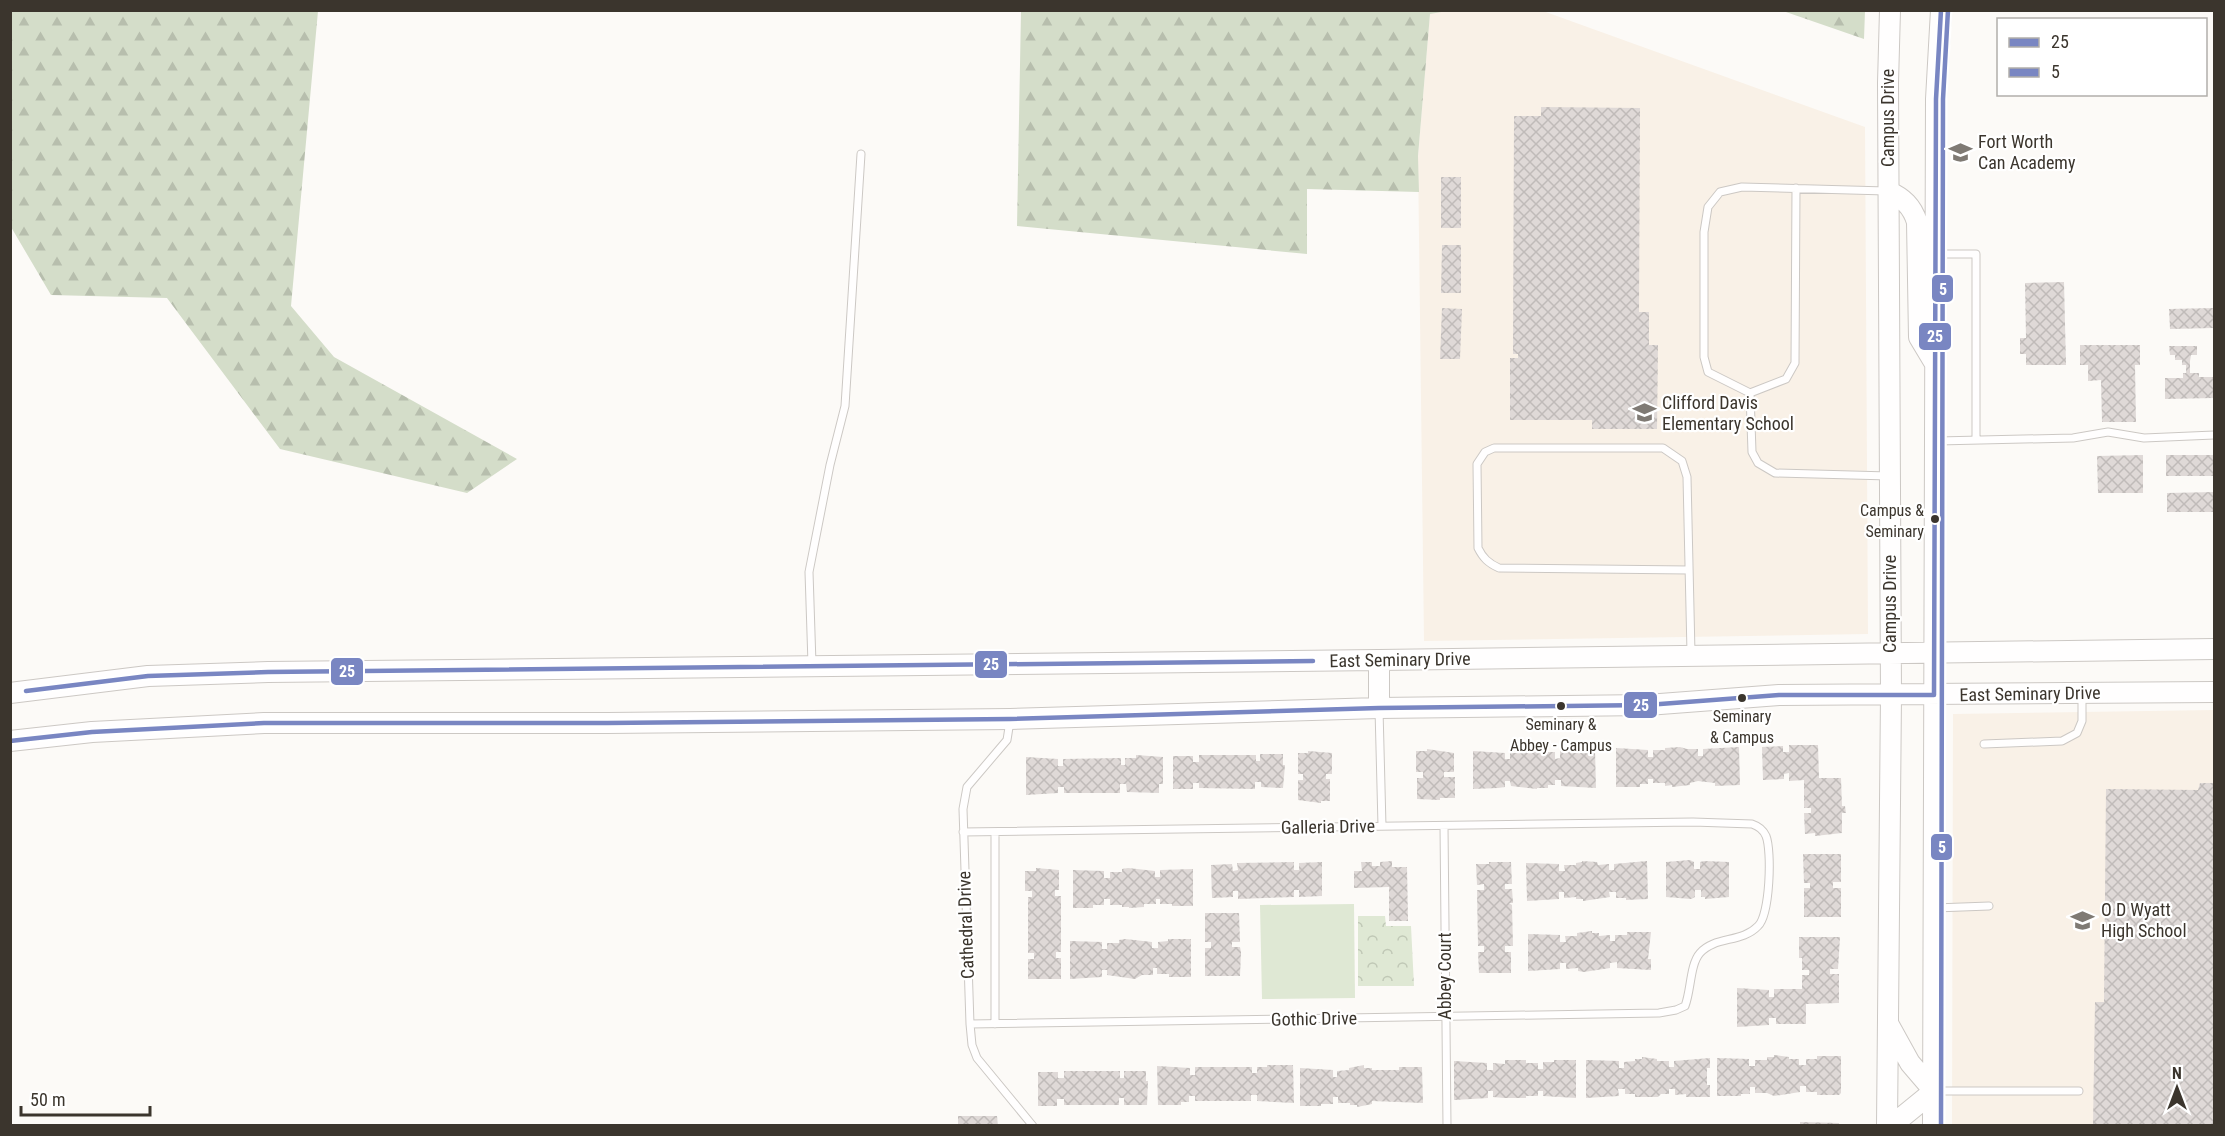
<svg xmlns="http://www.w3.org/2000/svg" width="2225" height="1136" font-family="'Roboto Condensed',sans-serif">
<defs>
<pattern id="forest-firs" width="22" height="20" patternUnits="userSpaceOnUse" patternTransform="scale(1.5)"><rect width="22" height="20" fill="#d4ddc9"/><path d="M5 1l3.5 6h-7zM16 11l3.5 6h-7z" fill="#b7bead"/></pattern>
<pattern id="park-crowns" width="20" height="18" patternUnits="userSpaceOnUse" patternTransform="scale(1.5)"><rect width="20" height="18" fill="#dfe8d4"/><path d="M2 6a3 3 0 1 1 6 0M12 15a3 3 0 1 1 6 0" fill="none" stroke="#c0c8b6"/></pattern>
<pattern id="building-cross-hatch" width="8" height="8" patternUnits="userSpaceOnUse" patternTransform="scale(1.5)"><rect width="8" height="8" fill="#dfd9d7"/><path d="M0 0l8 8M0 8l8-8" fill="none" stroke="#c0bbb9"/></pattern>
</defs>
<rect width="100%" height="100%" fill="#fcfaf7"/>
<path fill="#f9f1e7" d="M1447,10L1543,11L1865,127L1868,634L1424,641L1418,156L1430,13Z
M2214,710V1125L1952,1126L1953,714Z"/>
<path fill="url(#forest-firs)" d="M10,11H318L291,306L334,357L517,459L467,493L280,449L167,298L51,295L11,227Z
M1021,11H1447L1430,14L1418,156L1419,192L1307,189V254L1017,226Z
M1783,11H1865L1864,39Z"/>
<path fill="url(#park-crowns)" d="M1358,916H1385L1386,926H1411L1414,986H1358Z"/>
<path fill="#dfe8d4" d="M1354,904L1355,998L1262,999L1260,905Z"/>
<path fill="url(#building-cross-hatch)" d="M1541,107L1640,108L1639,312H1649V345H1658L1657,429H1592V420H1510V358H1518V354H1513L1514,116H1541Z
M1441,177H1461V228H1441Z
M1442,245H1461V293H1441Z
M2064,282L2066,365H2026V354H2020V338H2026L2025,283Z
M1442,308L1462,309L1460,359H1440Z
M2214,308V328L2170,329L2169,309Z
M2080,345H2140V365H2135L2136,422H2102L2101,380L2088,381V365H2080Z
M2169,346H2197V355H2191L2190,361V373H2199V377H2214V398L2165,399V378H2183V373H2186V365H2182V360H2175V355H2170Z
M2143,455V493H2098L2097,456Z
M2166,455H2214V476H2166Z
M2214,492V512H2167V493Z
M1789,745H1818L1819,778H1841L1842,806H1845L1846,813H1842V833L1815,836V833L1805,834L1804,813H1811V808H1804V780L1789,781V773L1784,774V779L1763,780L1762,747L1783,746V752H1789Z
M1680,747L1687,749H1698V756H1703V749L1739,747L1740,785L1715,786V783L1698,781L1690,783V785L1672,787V785L1665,786V783H1653V779H1648V784H1640V787H1616V748L1648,750V757H1653V750H1665V748Z
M1427,749L1454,753V772H1444V777H1455V798H1440V800L1417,799V778H1423V772H1416V751H1427Z
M1537,749L1544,750V752H1555V759L1560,758V751L1595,749L1596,788L1561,786V780H1555V785H1548V788H1537V789L1511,786L1510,781H1505V787L1498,788L1473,789V751L1505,753V759H1510V753H1522V750Z
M1308,751L1332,753V774H1326V779H1330V801H1321V803L1298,800V780H1303V774H1298V753H1308Z
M1260,754H1283V765H1285L1283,788L1261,787V782H1255V789L1199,788V783H1193V789H1173V756H1193V762H1199V755H1256V761H1260Z
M1136,755L1163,757V784H1159V793L1127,792L1126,784H1120V793H1064V787H1058V793L1026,795V757L1058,759V766H1063V759L1121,758V765H1125V758H1136Z
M2200,783H2214V1126H2093L2095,1002H2104L2106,789L2198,790Z
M1803,854H1841V882H1833V888H1841V917H1804V888H1810V883H1804Z
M1690,860L1694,862V869H1700V862L1704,861L1729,862V897L1705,899V897H1701V890H1695V897L1691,899L1666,897V862Z
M1392,861V867H1407L1408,921H1389V887L1354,888V871H1362L1361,862H1372V866H1380V862Z
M1582,861L1597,862L1598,865L1609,864V870H1614V864L1647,861L1648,899L1626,900V898H1616V892H1609L1610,897L1583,901V899H1576V897L1564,898V892H1559V899L1527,901L1526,863L1559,864V871H1565L1564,865H1576V863L1582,862Z
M1294,862V870H1299V863L1322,862V896L1299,897V890H1294V897L1238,899V891H1233V897L1212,898L1211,865L1232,864L1233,871L1238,870L1237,863Z
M1489,862H1511L1512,884H1505V889H1512L1513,903H1509L1512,905L1513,946H1505V952H1511V973H1479L1478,952H1484V946H1478L1477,890H1484V884L1477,885L1476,864H1489Z
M1036,868L1059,870V890H1055V896H1061V952H1056V958H1061V979H1028V959H1034V953H1028V897H1032V891H1025V871H1036Z
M1128,868L1155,871V877H1160V870L1193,869V906H1172V904H1160V899H1156V904H1144V907L1129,908V907H1122V905H1110V899H1104V905H1093V908H1073V870L1104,871V878H1110V872H1122V869Z
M1205,913H1239L1240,942H1232V947H1240L1241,952L1240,976H1205V948H1211V942H1205Z
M1592,931V933H1599V936L1610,935V941H1615V935H1627V932H1651L1648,959H1651V970L1617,968V962L1610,963V968L1584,972L1578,971V968L1566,969V963H1560V969L1528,971V934L1560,935V942H1566L1565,936H1577V933Z
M1799,937H1840L1838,969H1830V974H1839V1003L1806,1004V1024H1776V1018H1769V1025L1737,1027V988L1769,990V997H1774V989H1802V975H1809V970H1802V958H1799Z
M1125,939L1152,942V948H1158V942L1168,941V939H1191V977H1169V974H1157V968H1153V975H1142L1135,979L1107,975V970H1102V977L1070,979V941L1102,942V949H1107V943H1119V940Z
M1774,1055L1789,1057V1059H1799V1065H1806V1059H1817V1056H1841V1093L1839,1095H1817V1092H1806V1086H1800V1092L1774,1096L1767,1093H1755V1087H1750V1094H1741V1096H1717V1058L1749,1059V1066H1755V1060H1767V1057H1774Z
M1642,1057L1657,1059V1061H1669V1067H1674V1061L1710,1058V1068H1707V1085H1710V1097H1686V1094L1675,1095V1089H1669V1094H1661L1658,1097H1635V1094H1625V1089H1618L1619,1096L1586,1098V1060L1619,1061V1068H1624V1062L1635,1061V1059H1642Z
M1505,1060H1526V1063H1538V1069H1543V1062H1554V1060H1576V1098L1543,1096V1091H1538V1096H1526V1098H1504L1493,1097V1091H1488V1098L1454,1100V1061L1487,1063V1070H1493V1063L1505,1064Z
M1267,1065H1293L1294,1103L1257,1101V1095H1251V1101H1195V1096H1189V1102H1181V1105H1158L1157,1066L1190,1068V1075H1195V1067H1252V1073H1257V1067H1267Z
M1364,1065V1068H1372V1070H1399V1067H1422L1423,1103L1372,1101V1104L1357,1107V1105H1350V1103H1338V1097H1333V1104H1321V1106H1300V1068L1333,1070V1077H1337V1071L1349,1070V1068Z
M1064,1071H1120V1078H1124V1071H1146V1081H1148L1147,1105H1124V1098H1119V1105H1064V1099H1057V1106H1038V1072H1058V1078H1064Z
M958,1116H997L998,1126H958Z
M1800,1122L1839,1123V1126H1800Z"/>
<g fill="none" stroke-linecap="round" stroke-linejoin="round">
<defs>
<path id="service" d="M1886,191L1742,187L1720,192L1708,207L1704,232V357L1708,372L1750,393L1752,452L1758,463L1775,473L1889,476
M1936,254H1976V440
M1750,393L1786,379L1795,363L1796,188
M1938,441L2073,438L2108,432L2144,438L2214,435
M1689,570L1499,568C1488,563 1483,558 1478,548L1477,464L1485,452L1494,448H1663L1682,461L1687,477L1691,653
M812,664L809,572L830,465L845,406L861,154
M1379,709L1382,826
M1010,721L1007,740L967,787L963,809L970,1024L972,1045L977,1058L1033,1126
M1984,744L2062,741L2077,733L2082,721V694
M1444,826L1447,1126
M963,832L1693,822L1752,824C1758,826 1763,829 1766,836C1772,851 1770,915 1758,926C1742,943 1715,936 1700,953C1690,964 1691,991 1685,1006L1676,1010L1659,1013L970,1024
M995,832V1024
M1935,908L1989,906
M1937,1091H2079"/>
<path id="secondary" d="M1888,191C1903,198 1912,206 1917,222L1919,337L1934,362
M1379,660V708
M10,693L148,676L268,672L1379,660L2214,649
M10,741L92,732L264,723H607L1010,719L1379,708L1647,705L1779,695L2214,692
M1889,1025L1910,1063L1934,1091L1891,1126
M1887,1126L1891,695L1888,83L1890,10
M1933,1126L1936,99L1941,10"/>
</defs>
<use href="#service" stroke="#ccc8c4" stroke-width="9"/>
<use href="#secondary" stroke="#ccc8c4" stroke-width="22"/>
<use href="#service" stroke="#fffefe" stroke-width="7"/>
<use href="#secondary" stroke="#fffefe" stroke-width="20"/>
<defs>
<path id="bus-1" d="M26,691L148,676L268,672L1313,661
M10,741L92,732L264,723H607L1010,719L1379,708L1647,705L1779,695H1934L1936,99L1941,10"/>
<path id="bus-2" d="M1941,1126L1943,99L1948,10"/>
</defs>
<use href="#bus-1" stroke="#fff" stroke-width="9"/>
<use href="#bus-2" stroke="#fff" stroke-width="9"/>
<use href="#bus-1" stroke="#7986c2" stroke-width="4.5"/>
<use href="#bus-2" stroke="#7986c2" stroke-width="4.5"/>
</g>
<defs>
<symbol id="school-bare" viewBox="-9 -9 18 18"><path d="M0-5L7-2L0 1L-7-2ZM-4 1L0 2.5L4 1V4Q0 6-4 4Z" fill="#7f7a74" stroke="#fff" stroke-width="2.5" paint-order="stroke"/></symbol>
</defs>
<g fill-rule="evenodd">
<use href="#school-bare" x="1944" y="136" width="33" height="33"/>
<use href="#school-bare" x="1628" y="396" width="33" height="33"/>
<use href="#school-bare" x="2066" y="904" width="33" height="33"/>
</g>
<g fill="#3b352d" stroke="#fff" stroke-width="2">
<circle cx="1935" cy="519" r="5"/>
<circle cx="1742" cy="698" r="5"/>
<circle cx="1561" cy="706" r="5"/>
</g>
<g text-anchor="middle" stroke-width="4.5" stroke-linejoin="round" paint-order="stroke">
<g font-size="16" fill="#3b352d" stroke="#fff">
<text x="1924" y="516" text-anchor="end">Campus &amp;<tspan x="1924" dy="21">Seminary</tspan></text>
<text x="1742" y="722">Seminary<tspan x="1742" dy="21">&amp; Campus</tspan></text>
<text x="1561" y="730">Seminary &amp;<tspan x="1561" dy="21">Abbey - Campus</tspan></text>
</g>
<g font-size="18" fill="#3b352d" stroke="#fff">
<text transform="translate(1888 118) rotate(-90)" y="6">Campus Drive</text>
<text transform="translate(1890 604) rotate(-90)" y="6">Campus Drive</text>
<text transform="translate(1400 660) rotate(-1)" y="6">East Seminary Drive</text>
<text transform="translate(2030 694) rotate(-1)" y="6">East Seminary Drive</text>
<text transform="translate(1328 827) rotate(-1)" y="6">Galleria Drive</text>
<text transform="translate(966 925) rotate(-92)" y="6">Cathedral Drive</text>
<text transform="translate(1445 976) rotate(-90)" y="6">Abbey Court</text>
<text transform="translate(1314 1019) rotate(-1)" y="6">Gothic Drive</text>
</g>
<g font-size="18" fill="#3b352d" stroke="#fff" text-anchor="start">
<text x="1978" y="148">Fort Worth<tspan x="1978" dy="21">Can Academy</tspan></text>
<text x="1662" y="409">Clifford Davis<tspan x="1662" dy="21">Elementary School</tspan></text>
<text x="2101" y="916">O D Wyatt<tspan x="2101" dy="21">High School</tspan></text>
</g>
</g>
<g stroke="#fff" stroke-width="2">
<rect x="1931" y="274" width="23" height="29" rx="6" fill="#7986c2"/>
<rect x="1918" y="322" width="34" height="29" rx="6" fill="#7986c2"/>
<rect x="974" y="650" width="34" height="29" rx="6" fill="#7986c2"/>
<rect x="330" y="657" width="34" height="29" rx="6" fill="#7986c2"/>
<rect x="1623" y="691" width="35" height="28" rx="6" fill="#7986c2"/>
<rect x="1930" y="833" width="23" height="28" rx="6" fill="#7986c2"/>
</g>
<g font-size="16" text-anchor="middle" font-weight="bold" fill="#fff">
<text x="1943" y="295">5</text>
<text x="1935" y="342">25</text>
<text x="991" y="670">25</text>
<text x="347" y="677">25</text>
<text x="1641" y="711">25</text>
<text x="1942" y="853">5</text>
</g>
<rect width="2225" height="1136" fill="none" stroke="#3b352d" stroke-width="24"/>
<rect x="1997" y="18" width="210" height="78" fill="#ffffff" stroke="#b1aeab" stroke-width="1.5"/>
<rect x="2009" y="38" width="30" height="9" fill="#7986c2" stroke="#b1aeab" stroke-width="1.5"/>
<text x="2051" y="48" font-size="18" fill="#3b352d">25</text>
<rect x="2009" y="68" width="30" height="9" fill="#7986c2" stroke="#b1aeab" stroke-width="1.5"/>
<text x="2051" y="78" font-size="18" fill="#3b352d">5</text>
<g transform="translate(2177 1088)" stroke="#ffffff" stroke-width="4.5" paint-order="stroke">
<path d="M0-4.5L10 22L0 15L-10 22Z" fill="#3b352d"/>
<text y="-9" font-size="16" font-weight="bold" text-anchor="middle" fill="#3b352d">N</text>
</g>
<path d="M21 1106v9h129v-9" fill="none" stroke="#3b352d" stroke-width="3"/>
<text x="30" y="1106" font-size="18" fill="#3b352d" stroke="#ffffff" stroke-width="4.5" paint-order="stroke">50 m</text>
</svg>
